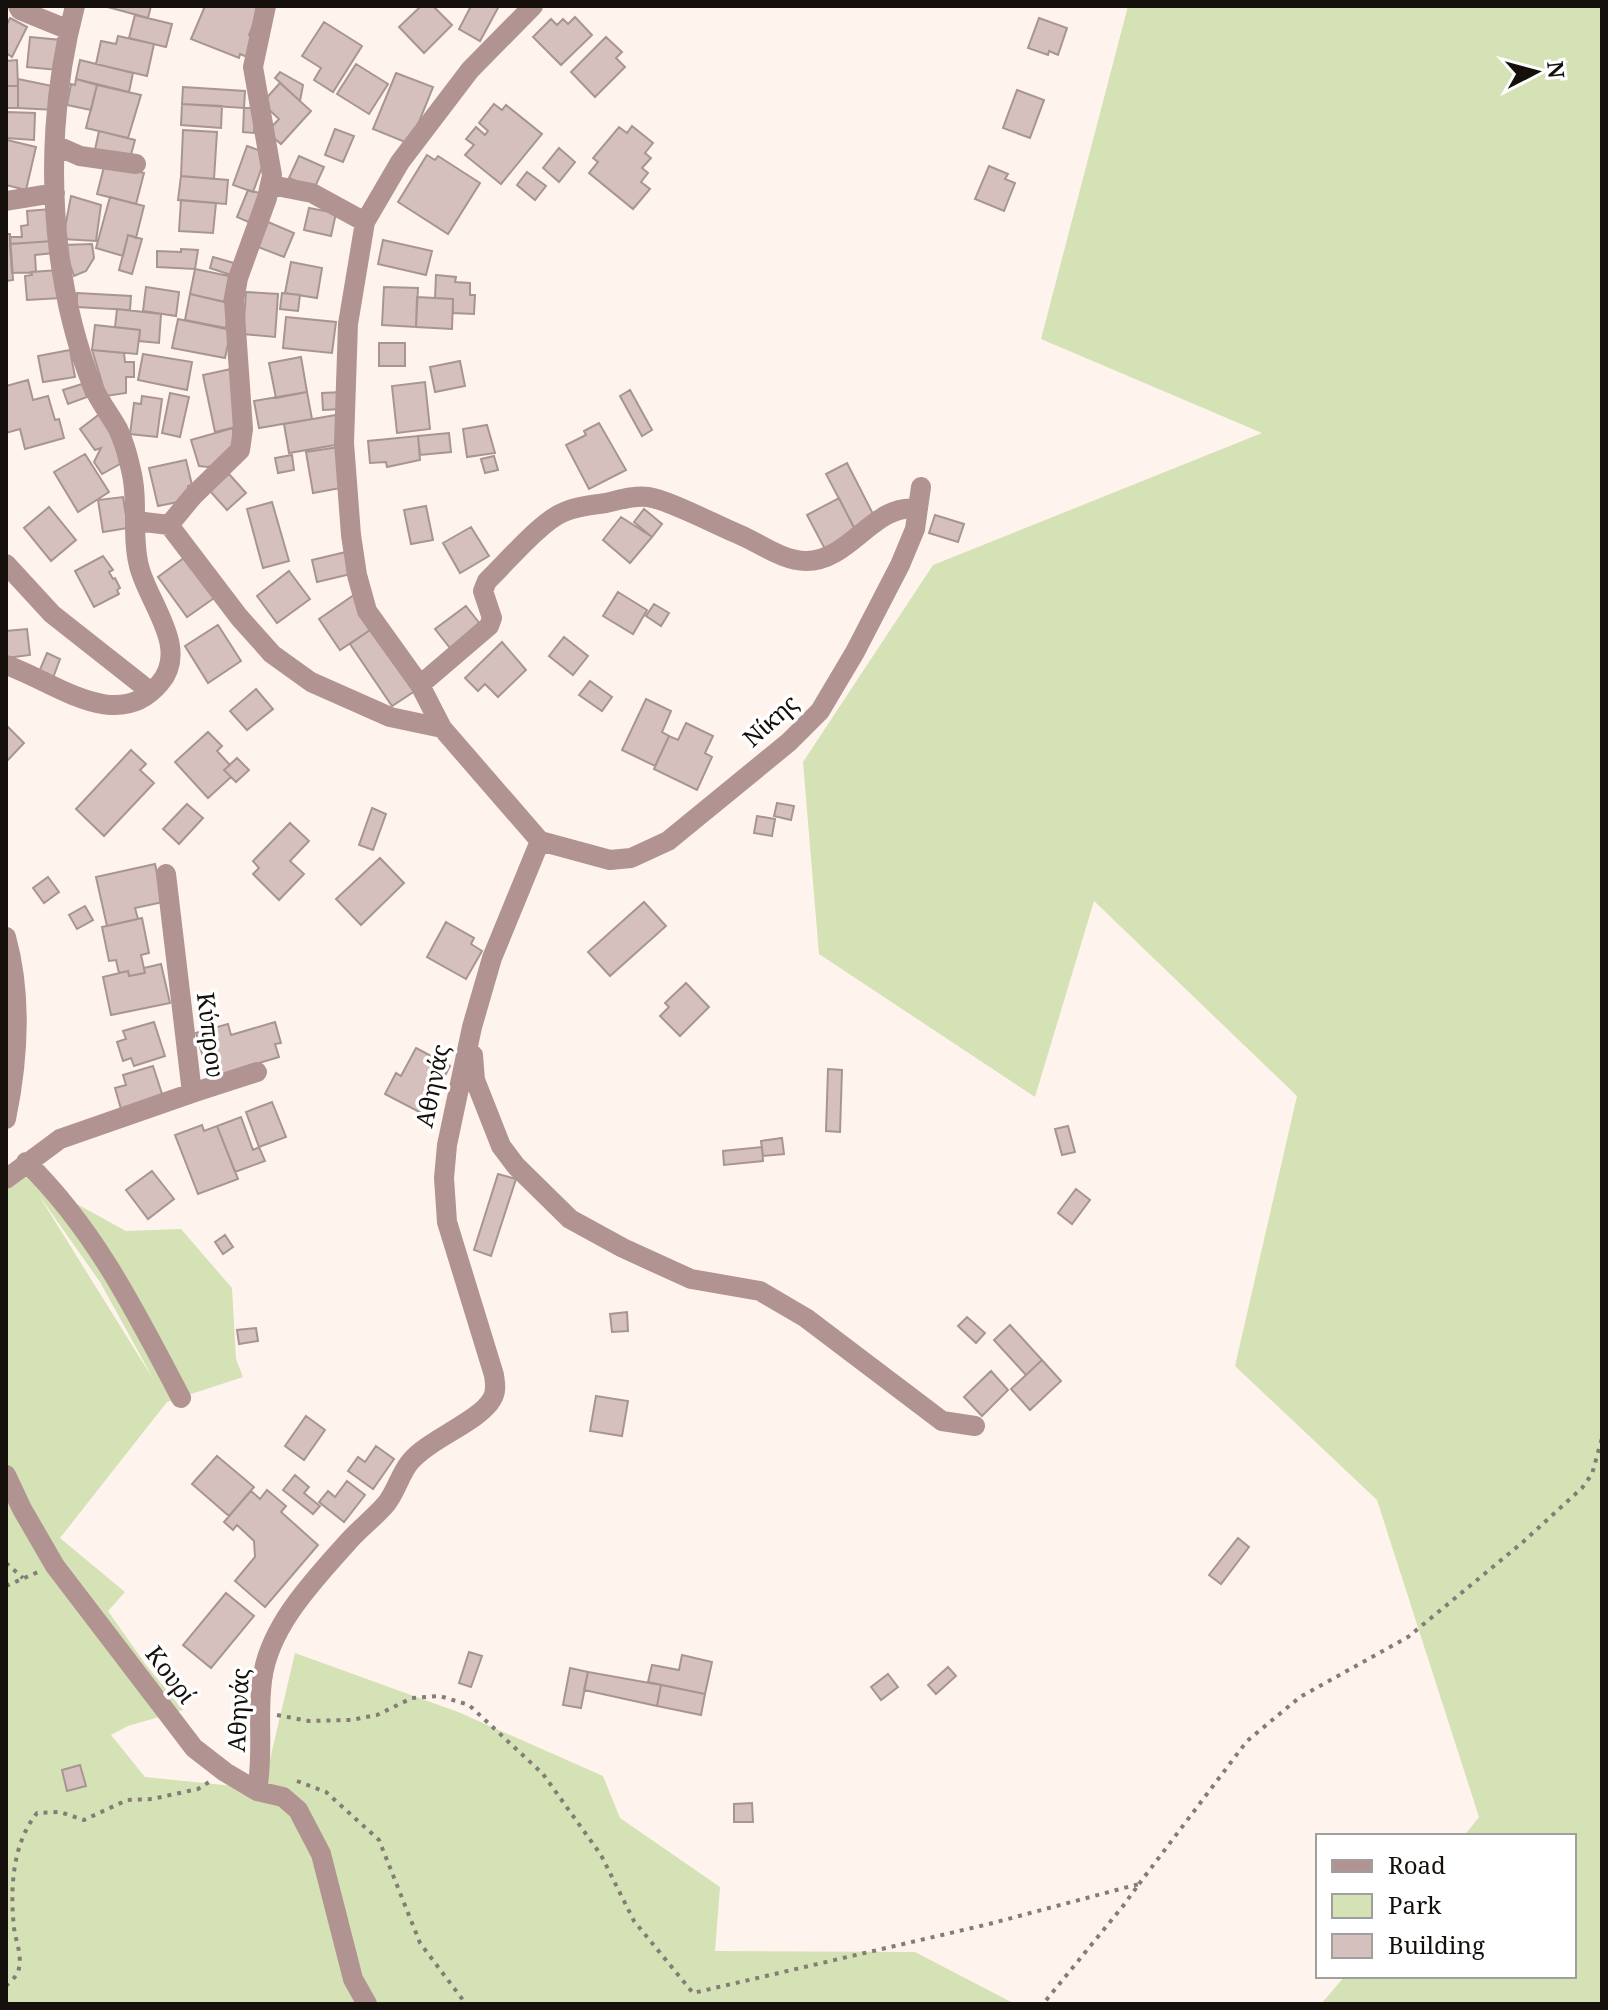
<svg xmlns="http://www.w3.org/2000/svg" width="1608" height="2010" font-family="'Noto Serif',serif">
<rect width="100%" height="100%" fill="#fef4ed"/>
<path fill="#d5e2b6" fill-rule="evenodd" d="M1128,6H1602V2004H1321L1345,1976H1574V1836H1464L1479,1817L1377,1500L1235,1366L1297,1096L1094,901L1035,1097L819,954L803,762L933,565L1262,433L1041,339Z
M26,1176L126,1231L181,1229L232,1288L236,1359L243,1377L167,1402L60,1538L125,1592L108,1611L146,1665L183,1710L128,1726L111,1735L145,1777L263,1789L295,1653L458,1712L603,1776L620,1818L720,1887L715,1951L915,1952L1015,2004H6V1191ZM38,1194L100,1282L155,1382Z"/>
<path fill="#d5c0be" stroke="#a89593" stroke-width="2" d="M104,6H151L148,18Z
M205,6H261L249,35L255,38L247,57L240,54L239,58L191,39Z
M421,6H433L452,25L424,53L399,27Z
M471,6H499L480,41L459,29Z
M135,15L172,24L166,47L129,38Z
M575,17L592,35L561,65L533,37L551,19L557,25L563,19L568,24Z
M10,18L27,27L12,57L6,53V26Z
M1039,18L1067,28L1058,55L1049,51L1048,55L1028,48Z
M324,22L362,46L333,92L314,80L321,68L302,56Z
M118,36L154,44L147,76L96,64L101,41L116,44Z
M30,37L61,40L58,70L27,67Z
M606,37L622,52L616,58L625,67L595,97L571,72Z
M17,60L18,86H6V61Z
M80,60L133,73L129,92L76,79Z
M356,64L388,84L369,114L337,94Z
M280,72L303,85L300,101L275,78Z
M396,73L433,87L410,144L373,129Z
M18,79L57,87L55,110L18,108Z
M76,79L97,85L91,110L67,105L71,84L75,85Z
M280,83L311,111L281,144L267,132L279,119L262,103Z
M97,85L141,95L128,138L86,128Z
M6,86H18V108H6Z
M183,87L245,91L244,108L182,104Z
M1017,90L1044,100L1030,138L1003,128Z
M182,104L222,106L221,128L181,125Z
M494,104L502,110L506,105L542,134L501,184L465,155L474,145L466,139L476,127L485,135L488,131L479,123Z
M244,108H255L254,133L243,132Z
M6,112L35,113L34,140L6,138Z
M632,126L653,143L645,153L651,158L642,168L648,173L641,182L650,189L633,209L589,173L598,162L593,158L619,127L627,133Z
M335,129L354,136L343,162L325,155Z
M183,130L217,132L214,179L181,176Z
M99,131L135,140L129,162L94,154Z
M7,140L36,147L26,190L6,185Z
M247,146L267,153L253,192L233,185Z
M559,148L575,162L559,182L543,168Z
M427,155L435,160L438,156L480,183L448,234L398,202Z
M299,156L324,167L314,189L289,178Z
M105,163L144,173L136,204L97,194Z
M989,166L1008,174L1005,179L1015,183L1004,211L975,199Z
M527,172L546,186L535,200L517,185Z
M181,176L228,180L226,204L178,200Z
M248,190L264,194L253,224L237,217Z
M71,196L101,205L96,241L63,239Z
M110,197L144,206L136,238L128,235L123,256L96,248Z
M181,200L216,203L213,233L179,231Z
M309,208L336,213L331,236L304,230Z
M51,209L53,241L10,244V237H22L21,226L28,225L27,211Z
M268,222L294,233L284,257L258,247Z
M6,234H10L13,280L6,281Z
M128,235L142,239L132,274L119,270Z
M383,240L432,251L426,275L378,264Z
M53,241L54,253L35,255L36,272L12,273L10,244Z
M92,244L94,258L86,271L74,276L63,245Z
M181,249L198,250L195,269L157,267V251L181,252Z
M213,257L234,263L231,275L210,268Z
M291,262L322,268L317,298L285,293Z
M195,269L229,276L224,302L190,294Z
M59,270L61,298L27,300L25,276L32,275L31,272Z
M436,275L456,277L455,282L470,283V295H475L474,314L453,313V299L435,298Z
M146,287L179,292L176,316L143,311Z
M384,287L418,288L416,327L382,325Z
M246,292L278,294L275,337L243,334Z
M77,293L131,296L130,310L77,307Z
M282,293L300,295L298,311L280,309Z
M190,294L230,303L226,328L185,320Z
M417,297L453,299L452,329L416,327Z
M117,309L161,314L159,343L139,341L140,330L115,327Z
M286,317L336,322L332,353L283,348Z
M178,319L231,330L225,358L172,348Z
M95,325L140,330L137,354L92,350Z
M379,343H405V366H379Z
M70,350L75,377L43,382L38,356Z
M92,350L124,353L125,362H134V377H126V393L106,396Z
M143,354L192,362L187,390L138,380Z
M301,357L307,392L276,398L269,363Z
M460,361L465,386L435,392L430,367Z
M231,369L240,426L215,432L203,375Z
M28,380L33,400L48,396L55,420L59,419L64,438L25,449L20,429L6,433V386Z
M425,382L430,429L397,433L392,386Z
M82,384L87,397L68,404L63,390Z
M630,390L652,430L642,436L620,396Z
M307,392L312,419L259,428L254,401Z
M342,392L343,409L323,410L322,393Z
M170,393L189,397L180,437L162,433Z
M142,396L162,399L157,437L130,434L134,403L141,404Z
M101,413L115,433L120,464L102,474L94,462L101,448L95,450L80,429Z
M336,415L341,444L289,453L284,424Z
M599,423L626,470L589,489L566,445L586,435L584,431Z
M487,425L495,453L467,457L463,429Z
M233,428L234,451L223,462L208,467L199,466L191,440Z
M449,433L451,452L420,455L418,436Z
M418,436L420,460L387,467L386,462L370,463L368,441Z
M339,447L346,487L313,493L306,452Z
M85,454L109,492L78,512L54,472Z
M292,455L294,470L278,473L275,458Z
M494,456L498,470L485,473L481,459Z
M186,460L192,485L188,486V500L158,506L149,468Z
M847,463L875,518L855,529L826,474Z
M229,474L246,493L227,510L210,491Z
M123,497L128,528L103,532L98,500Z
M839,498L858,536L827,553L807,515Z
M272,502L289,561L263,568L247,509Z
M426,506L433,540L411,544L404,510Z
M49,507L76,540L51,561L24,528Z
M644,509L662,524L652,537L634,522Z
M935,515L964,524L958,542L929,533Z
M621,517L652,537L630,563L603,540Z
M471,527L489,556L460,573L443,543Z
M350,551L355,573L317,582L312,560Z
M188,555L217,596L187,617L158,577Z
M103,556L113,570L109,572L113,579L115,578L120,588L117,590L119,594L94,607L75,571Z
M289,571L310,599L277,623L257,596Z
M618,592L647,610L633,634L603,616Z
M354,595L376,626L340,650L319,619Z
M654,604L669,613L661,626L646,616Z
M466,606L484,629L454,653L435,629Z
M218,625L241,661L208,683L185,646Z
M376,626L418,689L392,706L350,644Z
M27,629L30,655L6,658V631Z
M564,637L588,656L573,675L549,656Z
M502,642L526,670L498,697L485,684L478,691L465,678Z
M47,653L60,659L53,678L39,672Z
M590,681L612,697L602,711L579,695Z
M256,689L273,709L247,730L230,711Z
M646,699L671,711L662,732L669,736L655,766L622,750Z
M686,723L713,736L705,753L712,757L697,790L654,769L669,736L678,740Z
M6,725L24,743L6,762Z
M208,732L222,746L217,751L230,765L224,770L231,777L208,798L175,762Z
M131,750L146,764L140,770L154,783L104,836L76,809Z
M237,758L249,770L236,782L224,770Z
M777,803L794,806L791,820L774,816Z
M187,804L203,818L179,844L163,829Z
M372,808L386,814L373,850L359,845Z
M757,816L775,819L772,836L754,833Z
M290,823L309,841L290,861L304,874L279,900L253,874L259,868L253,861Z
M380,858L404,883L361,925L336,899Z
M155,864L163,902L135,908L138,919L107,926L96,877Z
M48,877L59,892L44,903L33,888Z
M644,902L666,926L610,976L588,952Z
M85,906L93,920L77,929L69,915Z
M142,918L149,953L141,955L145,973L129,976L128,971L119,973L116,960L109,961L102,927Z
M446,922L474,938L471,944L482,951L466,979L427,957Z
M161,964L170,1003L111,1015L103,977L128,971L129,976L145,973L144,968Z
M686,983L709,1007L680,1036L660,1016L669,1007L665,1003Z
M154,1022L165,1056L134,1066L131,1058L123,1061L117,1042L126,1039L123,1031Z
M275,1022L281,1043L275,1044L279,1057L209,1078L196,1033L228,1024L231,1035Z
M416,1048L450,1066L425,1115L385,1094L396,1073L401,1076Z
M153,1066L163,1097L121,1109L115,1088L126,1085L123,1075Z
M828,1069L842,1070L840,1132L826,1131Z
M272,1102L286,1137L259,1147L246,1112Z
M241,1117L253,1150L259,1147L265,1161L235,1172L217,1126Z
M202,1125L204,1131L217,1126L238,1179L198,1194L175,1135Z
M1068,1126L1075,1152L1062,1155L1055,1129Z
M782,1138L784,1154L763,1156L761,1141Z
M762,1147L763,1161L724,1165L723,1151Z
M152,1171L174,1199L148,1219L126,1190Z
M498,1174L516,1179L491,1256L474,1250Z
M1076,1189L1090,1200L1072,1224L1058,1213Z
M225,1235L233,1247L223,1254L215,1242Z
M627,1312L628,1331L612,1332L610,1314Z
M967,1317L985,1333L976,1343L958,1326Z
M1010,1325L1042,1360L1026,1375L994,1340Z
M256,1328L258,1341L239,1344L237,1330Z
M1042,1360L1061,1381L1030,1410L1011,1389Z
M991,1371L1008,1390L982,1416L964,1397Z
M596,1396L628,1401L622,1436L590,1431Z
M306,1416L325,1430L304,1460L285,1446Z
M376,1446L394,1459L373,1489L348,1471L358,1457L365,1462Z
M217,1456L254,1487L229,1516L192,1484Z
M295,1475L309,1487L304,1493L320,1506L313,1514L283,1490Z
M347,1481L365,1495L344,1522L319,1502L328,1491L335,1497Z
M267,1490L286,1506L281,1512L318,1545L265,1607L235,1581L255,1557L254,1541L237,1525L233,1530L224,1522L251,1491L260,1499Z
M1238,1538L1249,1547L1221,1584L1209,1575Z
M226,1593L254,1616L211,1668L183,1645Z
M469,1652L482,1656L471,1687L459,1683Z
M682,1655L712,1662L705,1694L648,1682L652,1665L679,1670Z
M948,1667L956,1676L936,1694L928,1685Z
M570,1668L588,1672L581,1708L563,1705Z
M588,1672L661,1685L657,1706L584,1690Z
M888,1674L898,1687L881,1700L871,1687Z
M661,1685L705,1694L701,1715L657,1706Z
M80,1765L86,1786L67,1791L62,1770Z
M752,1803L753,1822H734V1804Z"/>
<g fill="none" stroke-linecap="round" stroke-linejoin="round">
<path stroke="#847d77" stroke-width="4" stroke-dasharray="4 6" stroke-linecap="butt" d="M6,1563L23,1578
M6,1586L38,1572
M277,1715L309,1721L351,1720L377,1715L412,1698L440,1696L469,1705L543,1774L601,1855L634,1921L693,1993L989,1924L1139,1884L1123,1906L1043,2004
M297,1781L326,1792L379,1840L420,1943L466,2004
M1139,1884L1247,1741L1300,1697L1408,1637L1523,1542L1582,1488L1592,1474L1602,1438
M6,1986C10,1982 16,1977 18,1972C23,1956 16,1943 14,1928C10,1889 12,1844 37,1813L60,1812L84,1820L127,1800L152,1799L198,1789L209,1782"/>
<path stroke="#b19491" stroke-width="20" d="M18,6L20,10L69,30
M55,145L80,156L136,164
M271,185L312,193L365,222
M6,201L55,193
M136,521L169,525L239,617L272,654L311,682L390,717L442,728L540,841L492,958L472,1027L447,1145L444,1178L447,1222L494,1375C495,1383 497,1391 492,1399C480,1421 429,1439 410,1462C400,1474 396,1492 386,1504C374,1518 359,1529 347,1543C312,1582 268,1628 262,1681C257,1718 264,1752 257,1791
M169,525L193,496L240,450L243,429L234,301L238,278L267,198L272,175L253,67L266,6
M6,564L52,614L151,692
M6,665C54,681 117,735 160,683C190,648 148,603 139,566C131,534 139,501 131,470C128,456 124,442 118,429C110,415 100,402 93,387C76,345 65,298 59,252C49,171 54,85 75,6
M420,685L489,626L492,618L483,591L487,581C506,563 541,521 564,512C577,506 592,505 606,503C619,500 634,495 648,497C669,500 716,525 738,534C760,543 782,561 806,561C851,561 874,502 918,509
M442,728L420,685L367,611L357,575L351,535L344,443L348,324L365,222L400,162L470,70L533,6
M540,841L610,860L631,858L668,841L789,742L820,711L855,652L900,565L915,529L921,487
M6,937C22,995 18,1061 6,1119
M473,1055L475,1080L501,1146L516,1166L570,1219L623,1248L691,1279L760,1291L806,1318L942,1421L975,1426
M192,1093L257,1072
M26,1162C95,1229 137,1314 181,1398
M6,1179L60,1139L192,1093L166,874
M6,1475L22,1509L55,1566L194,1748L225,1772L257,1791L283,1797L298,1810L321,1854L353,1979L367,2004"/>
</g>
<g text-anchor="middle" stroke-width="7" stroke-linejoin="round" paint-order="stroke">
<g font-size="24" fill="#15100c" stroke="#fff">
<text transform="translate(771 721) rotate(-42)" y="8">Νίκης</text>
<text transform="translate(210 1035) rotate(83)" y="8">Κύπρου</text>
<text transform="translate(433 1086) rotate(-78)" y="8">Αθηνάς</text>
<text transform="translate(170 1675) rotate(53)" y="8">Κουρί</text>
<text transform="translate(239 1710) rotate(-87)" y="8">Αθηνάς</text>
</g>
</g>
<rect width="1608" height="2010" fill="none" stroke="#15100c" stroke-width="16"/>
<rect x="1316" y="1834" width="260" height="144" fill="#ffffff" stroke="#a19f9e" stroke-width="2"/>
<rect x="1332" y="1860" width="40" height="12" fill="#b19491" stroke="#a19f9e" stroke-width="2"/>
<text x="1388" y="1874" font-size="24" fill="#15100c">Road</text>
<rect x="1332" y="1894" width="40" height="24" fill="#d5e2b6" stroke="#a19f9e" stroke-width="2"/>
<text x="1388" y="1914" font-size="24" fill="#15100c">Park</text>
<rect x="1332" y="1934" width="40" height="24" fill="#d5c0be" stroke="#a19f9e" stroke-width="2"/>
<text x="1388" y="1954" font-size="24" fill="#15100c">Building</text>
<g transform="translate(1536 72) rotate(84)" stroke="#ffffff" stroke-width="6" paint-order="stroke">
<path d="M0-6L14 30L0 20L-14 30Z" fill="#15100c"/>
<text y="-12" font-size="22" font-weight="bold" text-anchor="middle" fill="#15100c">N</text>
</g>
</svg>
